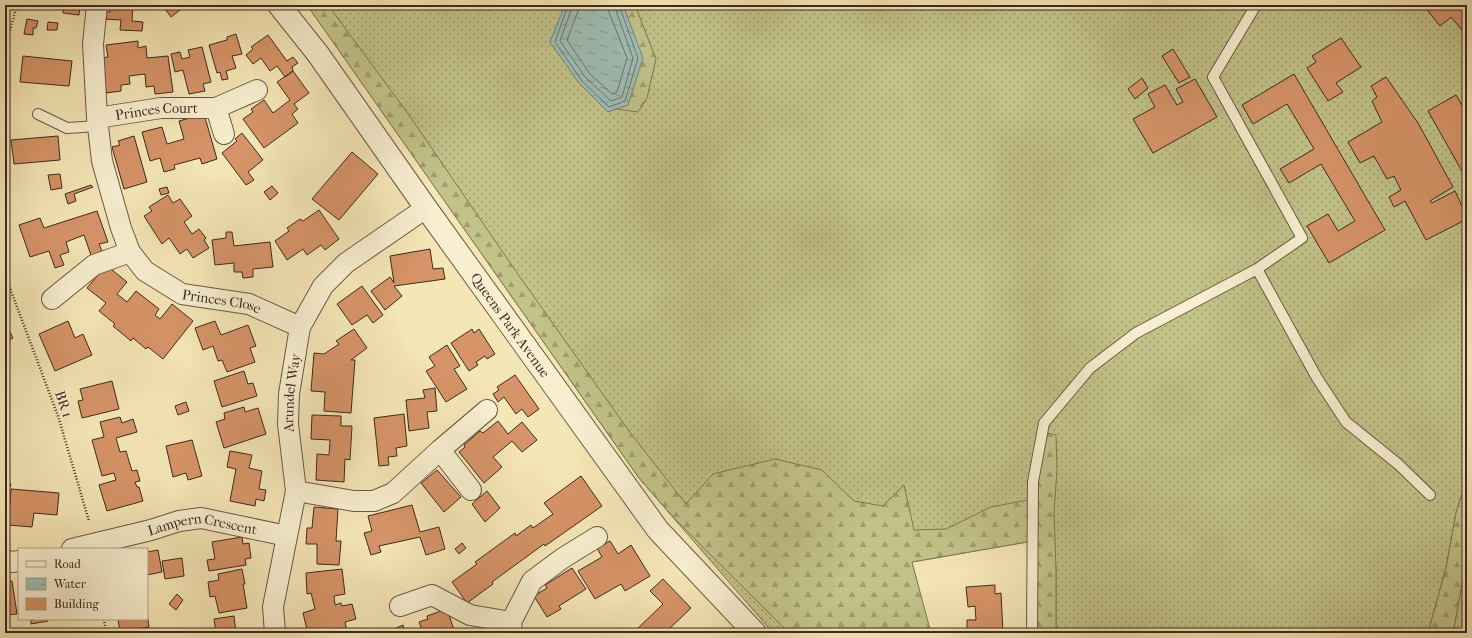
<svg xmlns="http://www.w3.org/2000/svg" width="1472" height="638" font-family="'IM FELL French Canon',serif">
<defs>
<pattern id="grass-dots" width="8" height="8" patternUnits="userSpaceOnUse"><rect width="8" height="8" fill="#c2c389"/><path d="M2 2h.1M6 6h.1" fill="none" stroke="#9f9e70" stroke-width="1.8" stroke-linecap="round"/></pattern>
<pattern id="forest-firs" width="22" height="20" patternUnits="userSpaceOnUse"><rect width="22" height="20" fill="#c2c389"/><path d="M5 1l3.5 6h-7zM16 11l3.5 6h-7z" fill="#9f9e70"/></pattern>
<pattern id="water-ripples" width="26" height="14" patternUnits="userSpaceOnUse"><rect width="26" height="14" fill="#9ebeb6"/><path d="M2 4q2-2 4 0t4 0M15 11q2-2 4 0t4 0" fill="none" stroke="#829a94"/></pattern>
</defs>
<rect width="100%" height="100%" fill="#f5e6b6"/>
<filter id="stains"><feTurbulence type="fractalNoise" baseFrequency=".005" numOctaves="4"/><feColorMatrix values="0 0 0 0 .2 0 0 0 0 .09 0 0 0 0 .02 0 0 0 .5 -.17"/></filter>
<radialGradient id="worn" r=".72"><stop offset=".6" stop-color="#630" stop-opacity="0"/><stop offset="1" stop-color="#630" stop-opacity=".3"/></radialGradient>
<path fill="url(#grass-dots)" stroke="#807654" d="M307,5H1467V495L1461,496L1456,513L1446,568L1428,633H1056V570L1053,512L1033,541L912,562L926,633H773L639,478Z
M1467,556V633H1453Z"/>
<path fill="url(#forest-firs)" stroke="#807654" d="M307,5H328L409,115L515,270L629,431L686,504L713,474L775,459L822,470L854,501L883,506L904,485L914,530L946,529L991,507L1033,499L1042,432L1056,435L1057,471L1054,511L1056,570V633H1032L1033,541L912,562L931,633H913L912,632L908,633H789L674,518L639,478Z
M623,5H635L656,59L647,98L638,112L616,109L628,105V18Z
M1467,495V556L1453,633H1428L1446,568L1456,513L1461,496Z"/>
<path fill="url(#water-ripples)" stroke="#77827a" d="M565,5H623L643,58L628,105L608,112L579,83L550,42Z"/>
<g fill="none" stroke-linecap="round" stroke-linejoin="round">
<path stroke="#6e746b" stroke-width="1" d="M568,5L555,42L582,81L609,107L625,101L638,58L619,5
M573,5L560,41L586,78L611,101L622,97L633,58L614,5
M579,5L578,11L567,40L590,74L612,94L617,92L627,58L609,12L608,5"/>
</g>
<path fill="#d69468" stroke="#3d2920" d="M63,5H80L79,15L63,13Z
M110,5H133L132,21L143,22L142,31L120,30L121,20L104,19V12H110Z
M162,5H180L178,7L180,10L171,17Z
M1428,5H1467V36L1451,17L1440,26L1425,7Z
M27,19L38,21L36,28H33V35L24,34Z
M48,22L58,23L57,30H47Z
M236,34L242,54L232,56L236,68L226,71L228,79L222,80L220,72L217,73L209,45L227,40V37Z
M268,35L287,61L293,57L298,63L292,67L293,71L285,77L277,66L270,71L261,58L253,64L246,55L253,49L251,47Z
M1341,38L1361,67L1336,83L1343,92L1328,101L1307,68L1316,62L1312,56Z
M138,41V48L146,46L147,58L168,56L173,92L155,94L154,86L146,87L145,74L129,76L130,84L121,85V91L106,93L102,58L108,57L106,45Z
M202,47L211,82L203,84L205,91L189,94L183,70L175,72L171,54L180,52L182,59L190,57L188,50Z
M1173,49L1190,77L1179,83L1162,56Z
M23,56L72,61L69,86L20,82Z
M293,71L309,93L294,104L298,109L292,114L298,123L264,148L243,119L253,112L251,109L264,100L273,113L290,100L277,82Z
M1294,74L1385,230L1329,263L1307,226L1328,214L1338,231L1355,221L1321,164L1289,183L1280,169L1314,149L1287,104L1253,124L1242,105Z
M1386,77L1418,123L1453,187L1430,201L1432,203L1455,191L1467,217V219L1426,240L1405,201L1394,207L1389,197L1401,190L1394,176L1387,179L1374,156L1360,163L1348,142L1382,122L1372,101L1377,97L1371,86Z
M1142,78L1148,88L1135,99L1128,89Z
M1195,79L1217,117L1153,153L1133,119L1155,107L1148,94L1165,85L1177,105L1183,102L1176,89Z
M1456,95L1467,114V180L1428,111Z
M204,114L217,159L202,164L200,158L174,165L175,169L164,172L160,158L150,161L142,132L162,127L167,144L184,139L179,121Z
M242,133L263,160L248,172L254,180L246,185L222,153L237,141L235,139Z
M58,136L60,160L14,164L11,140Z
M134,136L147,182L124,189L112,147L120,145L118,141Z
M352,152L378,174L339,220L312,199Z
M60,174L62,188L51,190L48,175Z
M91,185L93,187L74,194L76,201L68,204L65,194Z
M272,186L278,193L270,200L264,192Z
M167,187L169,193L161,195L159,189Z
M168,195L173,203L180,199L192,216L184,222L192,234L199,229L206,238L204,240L209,248L193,258L187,249L180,254L169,238L162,244L144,216L152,211L149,207Z
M319,210L339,239L325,250L321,245L307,255L303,249L287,260L275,241L289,231L287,228L300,219L303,221Z
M97,211L108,242L99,244L103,254L92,258L84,235L66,242L69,252L60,255L64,265L55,268L49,251L30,257L19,225L40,218L44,228Z
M226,232H232L234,246L270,242L273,267L253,269V277L243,278L242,272H234V263L215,265L212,240L226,238Z
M430,249L433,269L443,268L445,279L394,286L402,296L385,310L371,291L390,277L394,283L390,256Z
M106,265L127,282L117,294L127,302L136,291L159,309L155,315L160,319L172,304L193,321L163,359L148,347L146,349L133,338L131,341L113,326L115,324L99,311L106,303L87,288Z
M362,286L383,315L373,323L367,315L352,325L337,304Z
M68,321L75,338L83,334L92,355L55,371L39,334Z
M215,321L221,335L248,325L256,346L250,348L255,362L227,372L222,360L218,361L213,346L203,350L195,328Z
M5,322L13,338L5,342Z
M354,329L367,348L351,360H355L351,413L324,411L325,392L311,391L314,353L324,354L339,344L336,341Z
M472,329L474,333L479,329L495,354L487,359L485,356L476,362L478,365L469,371L451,343Z
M447,345L460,366L454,369L467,389L446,402L426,371L435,366L429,357Z
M244,371L248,384L253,383L257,396L222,407L214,381Z
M515,375L539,409L528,417L522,409L516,414L504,397L498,402L493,394L499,390L497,387Z
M112,381L119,409L82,418L78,401L83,400L80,389Z
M435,388L437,411L427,412L429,428L409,431L406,400L425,398L423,390Z
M186,402L189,411L178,415L175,406Z
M244,407L245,412L258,408L266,434L224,448L216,422L225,419L224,413Z
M404,414L407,446L396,448L397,456L388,457L389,465L379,466L374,418Z
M312,415L341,416V426H352L350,460L345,459L344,482L316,480L317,454L329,455L330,440L311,439Z
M120,417L122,423L133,419L137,432L116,438L120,452L126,451L132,471L137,470L140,481L135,482L137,487H139L143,501L107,511L99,485L116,480L114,473L102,476L92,440L104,437L100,422Z
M498,421L508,434L522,422L537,440L522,452L512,441L493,457L502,467L484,483L459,452L465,447L464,445L480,431L483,433Z
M192,440L202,476L188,480L186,473L173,477L166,446Z
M230,451L252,455L249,468L262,471L259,489L266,490L264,501L256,499L255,506L230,501L236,469L227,467Z
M437,470L461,497L444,512L421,483Z
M581,476L602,506L545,546L544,544L492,582L493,584L467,603L452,582L477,564L475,562L515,533L516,536L531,525L533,528L553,514L544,503Z
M5,482L11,484L5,500Z
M11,489L59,493L57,515L34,513L32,527L8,525Z
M487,491L500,508L485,522L472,504Z
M412,505L420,532L439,527L445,549L426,555L420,537L379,546L381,552L371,555L364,533L372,531L368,516Z
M314,507L338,509L336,541H341L339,565L317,564V544H306L307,528H312Z
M242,537L243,544L249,543L251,558L245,559L246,565L209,571L207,560L215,559L212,542Z
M610,541L618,554L631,545L650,576L625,591L621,584L595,599L578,571L602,557L597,548Z
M462,543L466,548L459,554L455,549Z
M158,550L162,572L147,575V552Z
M182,558L184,576L165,579L162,561Z
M572,568L586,589L559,606L561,609L547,617L534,596L547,588L545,585Z
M242,569L245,584H243L247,608L219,613L215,596L210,597L208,582L219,580L218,574Z
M342,569L345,594L334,596L335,605L341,603L342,606L352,604L356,619L345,622L347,631L342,633H314V628L307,630L303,613L315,609L311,593L307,594L306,573Z
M5,576L7,582L12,581L17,614L5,615Z
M663,579L691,608L665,633H633L663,604L650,591Z
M995,585V594L1001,593L1003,633H967V620H976L975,606L968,607L966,587Z
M177,594L183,600L176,610L169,604Z
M447,609L455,633H423L419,622L428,619L427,616Z
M147,614L149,627L120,632L118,619H147Z
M234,616L236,633H216L214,619Z
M31,619H48V621L31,624Z
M403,625L405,633H395L394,629Z"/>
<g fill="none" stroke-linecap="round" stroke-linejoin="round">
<defs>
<path id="service" d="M38,114L67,128L98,126
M1257,269L1317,378L1346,422L1398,464L1430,495
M1032,633L1033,482L1044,423L1090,368L1136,333L1257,269L1302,238L1213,77L1256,5"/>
<g id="minor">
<path id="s1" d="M97,5L93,44L97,118L102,161L121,228L130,252L145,271L182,294L249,304L300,327"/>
<path d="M216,108L257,90"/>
<path id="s2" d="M97,118L161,108H216L224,134"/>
<path d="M52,299L94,265L130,252"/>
<path d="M440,450L471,490"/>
<path d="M296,491L354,501H374L393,493L440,450L487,410"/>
<path id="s3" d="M72,549L151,530L179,521L201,518L287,536"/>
<path d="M5,560L12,562L19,561"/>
<path d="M400,606L432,595L470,615L511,622"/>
<path id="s4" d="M275,633L273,607L296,491L288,424L289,394L300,327L323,286L346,263L426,208"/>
<path d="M512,633L511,622L532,581L563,558L597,537"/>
</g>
<g id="tertiary">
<path id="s5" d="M279,5L318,54L426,208L658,530L755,633"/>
</g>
</defs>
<use href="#service" stroke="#6b5846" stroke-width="12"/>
<use href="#minor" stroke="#6b5846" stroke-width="22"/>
<use href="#tertiary" stroke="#6b5846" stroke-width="24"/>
<path stroke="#3d2920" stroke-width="2.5" stroke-dasharray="1 2" stroke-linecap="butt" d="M5,63L7,41L17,5
M5,275L58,416L89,521
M104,619L106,633"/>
<use href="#service" stroke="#f8efd0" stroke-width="10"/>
<use href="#minor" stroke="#f8efd0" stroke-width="20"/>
<use href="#tertiary" stroke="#f8efd0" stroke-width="22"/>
</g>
<g text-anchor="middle" stroke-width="3" stroke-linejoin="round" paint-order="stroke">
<g font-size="14" fill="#3d2920" stroke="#f8efd0">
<text dy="5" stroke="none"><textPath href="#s2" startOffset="60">Princes Court</textPath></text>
<text dy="5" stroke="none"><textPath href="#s1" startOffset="360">Princes Close</textPath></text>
<text dy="5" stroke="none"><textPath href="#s5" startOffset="395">Queens Park Avenue</textPath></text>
<text dy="5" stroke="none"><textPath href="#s4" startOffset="243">Arundel Way</textPath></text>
<text transform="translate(64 404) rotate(71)" y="5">BR 1</text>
<text dy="5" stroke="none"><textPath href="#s3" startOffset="134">Lampern Crescent</textPath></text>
</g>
</g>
<rect width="1472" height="638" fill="none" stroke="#f5e6b6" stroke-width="20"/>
<rect x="6" y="6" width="1460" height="626" fill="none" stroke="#3d2920" stroke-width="2"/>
<rect x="10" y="10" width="1452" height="618" fill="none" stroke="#3d2920"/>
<rect x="18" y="548" width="130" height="72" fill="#f8efd0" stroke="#ada08a"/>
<rect x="26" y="561" width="20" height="6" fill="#f8efd0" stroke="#ada08a"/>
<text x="54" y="568" font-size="12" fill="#3d2920">Road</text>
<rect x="26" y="578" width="20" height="12" fill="url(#water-ripples)" stroke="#ada08a"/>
<text x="54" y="588" font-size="12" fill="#3d2920">Water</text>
<rect x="26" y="598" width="20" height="12" fill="#d69468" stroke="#ada08a"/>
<text x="54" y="608" font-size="12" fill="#3d2920">Building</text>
<rect width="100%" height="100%" filter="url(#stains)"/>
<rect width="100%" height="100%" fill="url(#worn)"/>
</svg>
